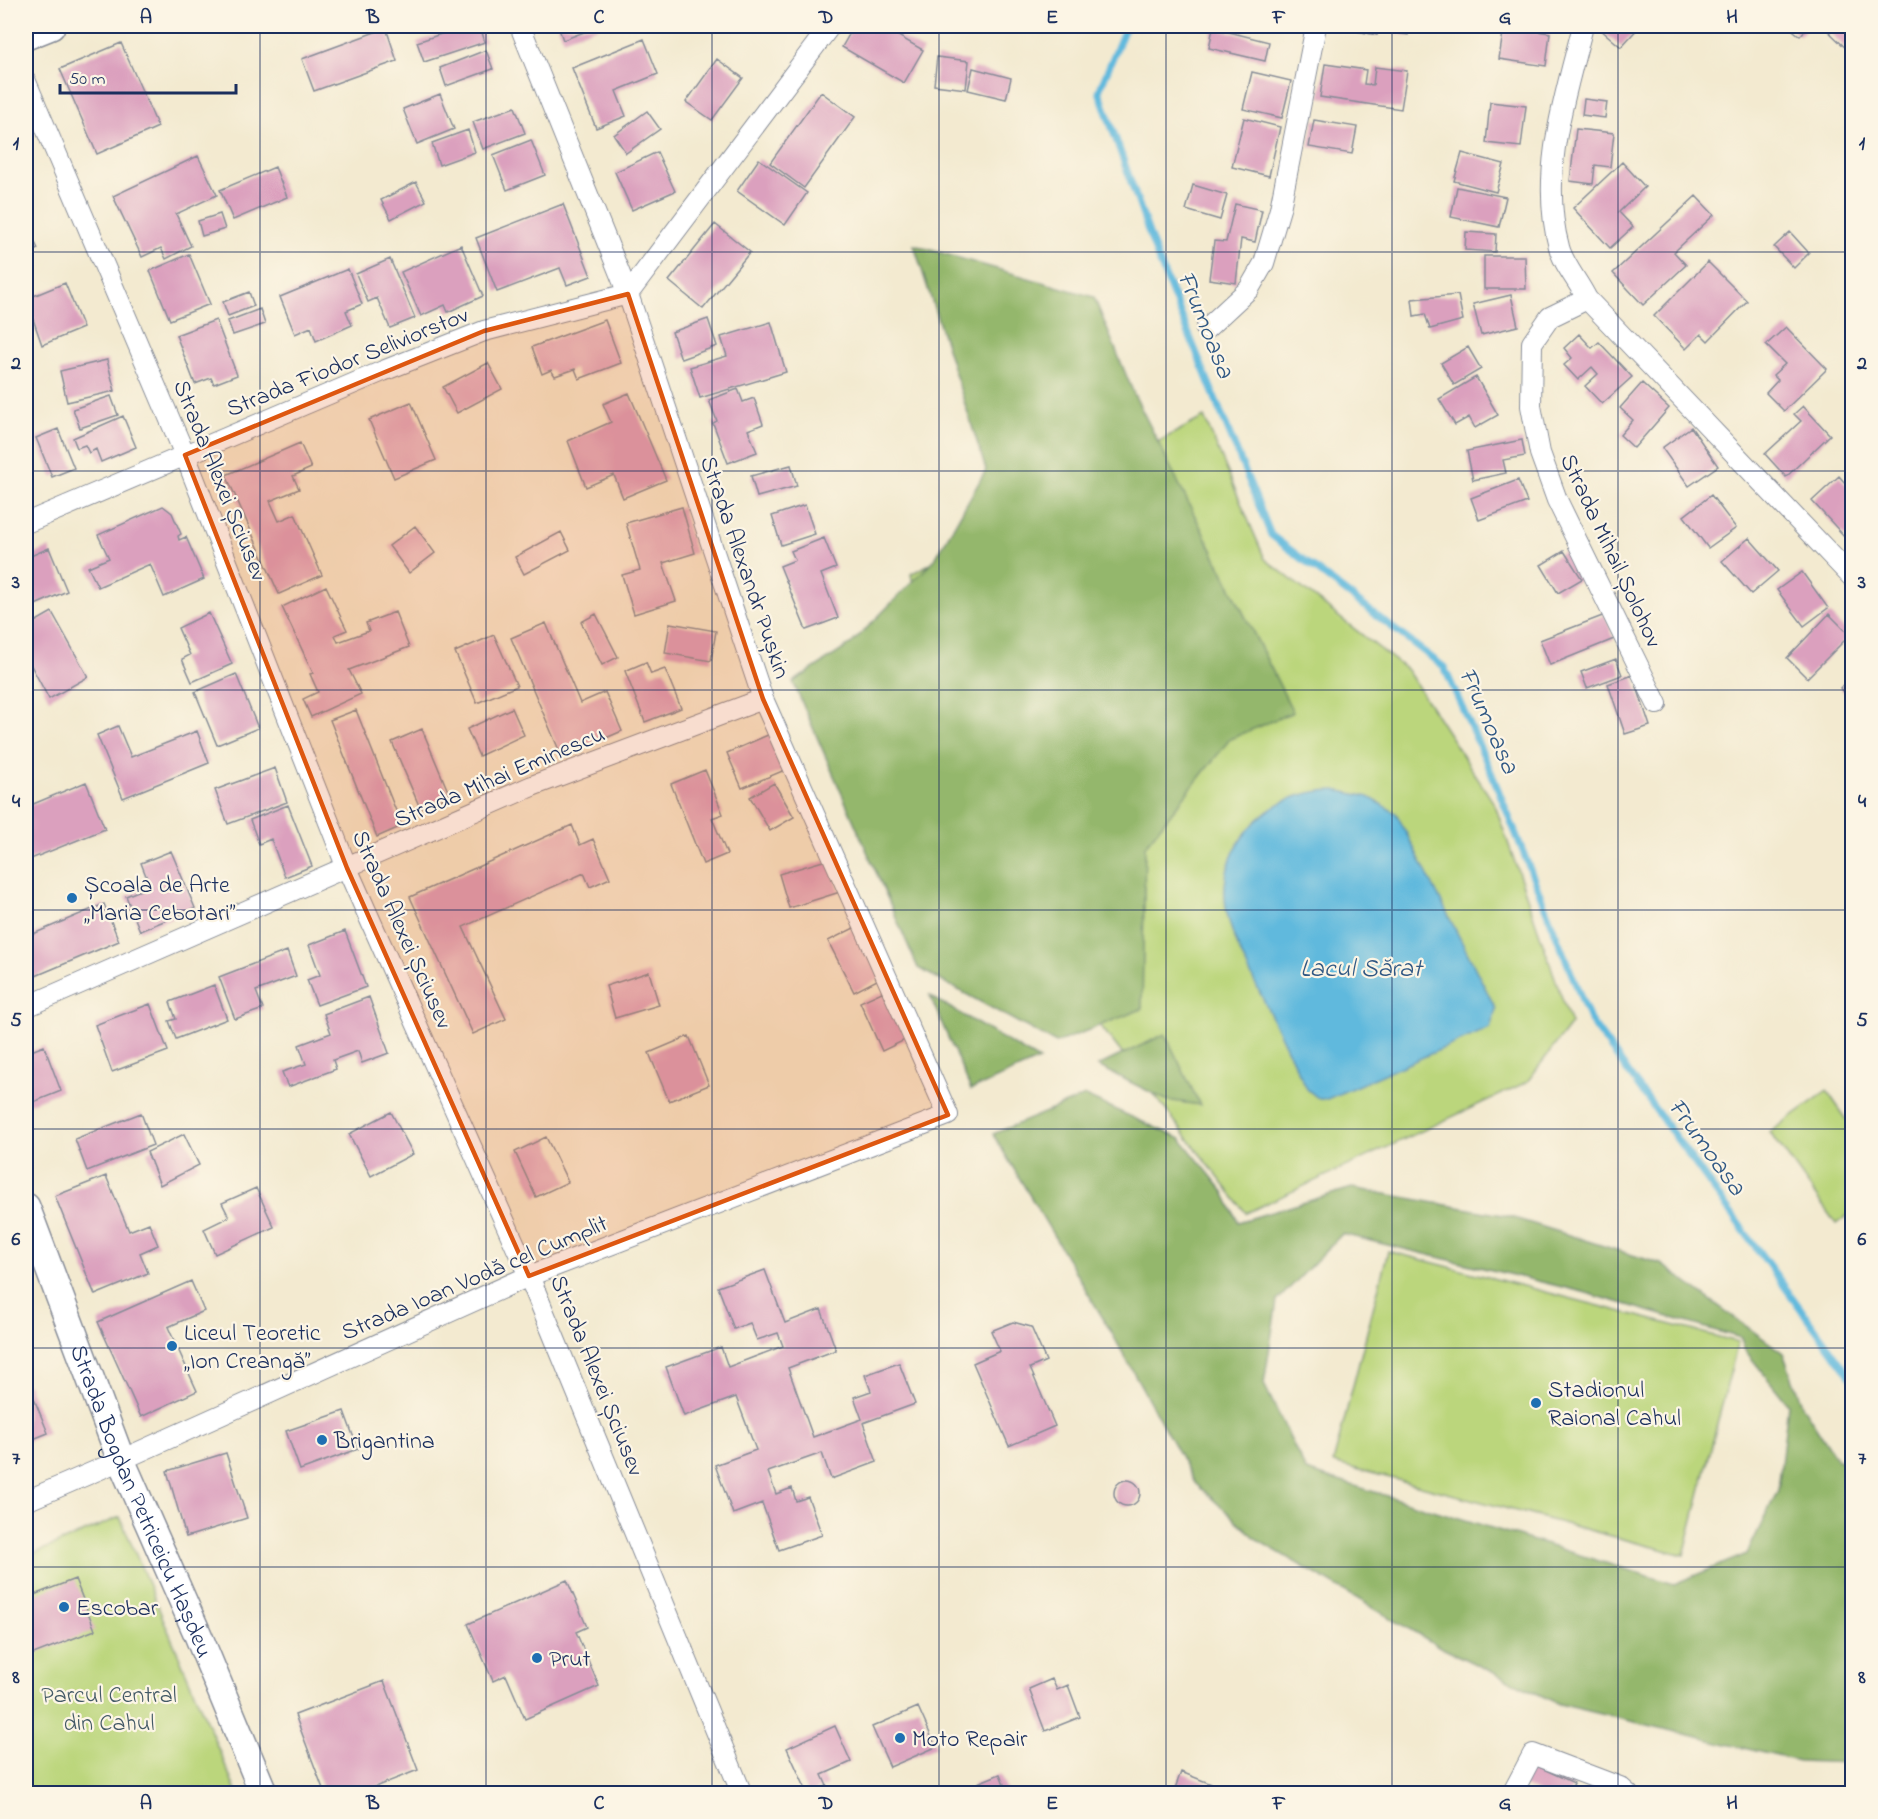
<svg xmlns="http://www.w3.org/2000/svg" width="1878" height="1819" font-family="'Indie Flower',sans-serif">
<rect width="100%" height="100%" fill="#fcf5e5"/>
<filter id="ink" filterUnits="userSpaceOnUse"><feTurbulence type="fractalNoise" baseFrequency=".0167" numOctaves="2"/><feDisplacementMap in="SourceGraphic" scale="12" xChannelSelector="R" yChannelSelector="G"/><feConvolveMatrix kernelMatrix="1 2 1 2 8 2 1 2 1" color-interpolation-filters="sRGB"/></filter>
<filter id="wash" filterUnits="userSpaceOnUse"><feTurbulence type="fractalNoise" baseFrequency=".008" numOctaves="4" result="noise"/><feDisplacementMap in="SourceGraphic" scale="24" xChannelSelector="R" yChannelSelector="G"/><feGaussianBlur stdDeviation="1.35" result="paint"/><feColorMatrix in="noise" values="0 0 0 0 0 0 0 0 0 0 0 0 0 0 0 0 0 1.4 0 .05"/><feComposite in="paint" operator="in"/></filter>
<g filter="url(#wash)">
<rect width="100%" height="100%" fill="#f3ead0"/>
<path fill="#bbd67c" stroke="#6b826d" stroke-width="1.5" d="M1204,417L1265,559L1407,670L1495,805L1571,1024L1527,1082L1246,1213L1100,1025L920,626L911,574Z
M1827,1091L1852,1127V1212L1836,1224L1770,1132Z
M1388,1251L1738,1342L1684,1555L1333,1463Z
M120,1517L237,1793L26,1794V1557Z"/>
<path fill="#94b76c" stroke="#587365" stroke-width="1.5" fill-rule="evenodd" d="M914,245L1094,297L1134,394L1293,712L1230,739L1145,846L1142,1009L1056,1043L918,968L793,682L850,645L935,559L986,470Z
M930,996L1039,1060L971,1090Z
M1165,1034L1200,1105L1166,1100L1098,1066Z
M1085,1096L1181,1139L1224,1192L1238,1222L1352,1188L1508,1216L1661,1264L1783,1353L1803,1407L1837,1460L1852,1462V1763L1798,1761L1559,1704L1440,1647L1259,1541L1195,1483L1110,1330L993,1134ZM1342,1234L1583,1292L1741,1338L1744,1349L1788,1404L1778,1490L1747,1554L1674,1584L1306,1471L1264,1384L1277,1301Z"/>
<path fill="#60b9dd" stroke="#3e749e" stroke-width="1.5" d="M1335,790L1369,797L1396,813L1496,1009L1490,1028L1327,1099H1319L1307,1089C1291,1058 1276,1026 1261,995C1234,940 1202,887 1248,830C1270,803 1300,791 1335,790Z"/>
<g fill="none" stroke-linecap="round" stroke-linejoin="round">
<path stroke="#60b9dd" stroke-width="7" d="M1126,26L1099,91L1157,256L1271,535L1444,667L1492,774L1590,1020L1852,1379"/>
</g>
<g id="blocks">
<path fill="#dba0be" d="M465,26H480L485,42L424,62L417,42Z
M558,26H600L563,40Z
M854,26H881L923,50L904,83L842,47Z
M1331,26H1379L1377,35Z
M1383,26H1410L1408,35L1382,31Z
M1504,26L1550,33L1546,66L1499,59Z
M1603,26H1640L1621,47L1600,29Z
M1788,26H1809L1800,36Z
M1826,26H1852V54L1824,27Z
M386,28L397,61L314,91L302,59Z
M1213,28L1269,42L1265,61L1209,48Z
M644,39L658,74L616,91L626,116L596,128L572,68Z
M121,43L158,127L97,154L60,69Z
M486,50L493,69L446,86L440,68Z
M937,57L969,61L966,89L934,85Z
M717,59L743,78L712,120L686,102Z
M1325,64L1366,70L1364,84L1373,85L1375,67L1407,71L1401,109L1320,97Z
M973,68L1011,78L1006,99L968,90Z
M1252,72L1291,81L1282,118L1243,109Z
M821,92L855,117L804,188L770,163Z
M440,94L454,129L417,144L403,109Z
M1584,99L1607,102L1605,118L1582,115Z
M1490,102L1526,106L1521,147L1486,143Z
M515,107L525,133L483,149L473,122Z
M647,111L660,129L626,153L614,135Z
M1244,118L1280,127L1269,176L1232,167Z
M1314,120L1357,127L1352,154L1309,147Z
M1576,129L1614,133L1610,167L1595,165L1593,184L1570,181Z
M468,130L475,152L439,165L432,143Z
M531,140L545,175L507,190L493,155Z
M657,152L675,191L632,210L615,172Z
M1462,153L1504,164L1496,192L1454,181Z
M198,156L217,195L176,214L191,246L166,259L161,248L142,257L113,196Z
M759,159L807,193L785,225L737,191Z
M1622,162L1645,187L1619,212L1633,227L1610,248L1573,208Z
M275,167L287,197L233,220L220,190Z
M416,182L426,201L391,219L381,200Z
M1193,185L1227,195L1220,220L1186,210Z
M1457,187L1506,197L1499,227L1451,217Z
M1696,196L1714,215L1674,252L1686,265L1643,305L1613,273Z
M563,204L591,276L567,285L560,268L497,292L476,238Z
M1235,204L1262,210L1255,242L1241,239L1236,283L1209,279L1214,241L1226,242Z
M220,214L225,229L202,236L198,221Z
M26,224L38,249L26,255Z
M715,224L750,252L703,309L669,281Z
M1466,232L1496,234L1495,252L1465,250Z
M1790,232L1809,253L1794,268L1774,247Z
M461,245L483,296L448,312L445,305L421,316L401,272Z
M189,254L210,304L170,320L150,271Z
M1484,256H1525L1526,289H1484Z
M390,259L415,318L390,328L377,298L368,302L356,274Z
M1708,262L1747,301L1708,341L1701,334L1686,349L1654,316Z
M348,269L362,304L346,311L352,325L316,341L311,327L295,334L280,297Z
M65,283L83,328L42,345L26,299Z
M249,292L254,306L228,316L223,302Z
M1458,295L1463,320L1430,329L1425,314L1414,316L1412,299Z
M1511,295L1518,326L1481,335L1473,304Z
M260,309L265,324L233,335L228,321Z
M708,319L717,346L681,359L672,332Z
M216,320L237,375L214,384L211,378L195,384L176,335Z
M605,320L621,363L579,379L575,369L555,376L551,370L542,374L532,347Z
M771,322L786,372L700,398L690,367L727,356L721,337Z
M1786,327L1827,369L1784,411L1766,393L1778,380L1773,375L1785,364L1766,345Z
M1579,334L1592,348L1599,342L1632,377L1602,404L1585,386L1598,374L1592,367L1578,380L1564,365L1572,358L1564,348Z
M1468,347L1481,369L1454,385L1441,363Z
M107,360L115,391L67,402L60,371Z
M488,363L502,389L457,413L443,387Z
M1476,377L1498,415L1475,428L1469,417L1455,425L1439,399Z
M1642,383L1669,408L1634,448L1620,435L1633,420L1620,408Z
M738,389L743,402L754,398L763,424L748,430L757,452L728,463L713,423L717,421L709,400Z
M629,393L666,480L623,498L614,475L586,487L568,441L611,422L603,404Z
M111,396L118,415L80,428L73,409Z
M411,402L436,460L394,478L369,420Z
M1803,406L1830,435L1786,477L1765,454L1801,421L1794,414Z
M123,416L136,447L101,462L96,449L89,453L85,445L77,448L73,438Z
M1691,427L1718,466L1689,486L1662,448Z
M58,429L74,468L52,477L36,438Z
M1522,440L1525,456L1503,460L1506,473L1473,480L1467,451Z
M300,443L311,468L293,476L299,489L270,501L279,521L295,514L322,575L279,594L226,475Z
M791,465L797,486L757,497L751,476Z
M1839,476L1852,491V530L1845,537L1812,501Z
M1518,480L1527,502L1479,520L1471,498Z
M1711,495L1736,528L1708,548L1684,516Z
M805,505L815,534L781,545L772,516Z
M163,506L172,513L181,534L178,536L179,540L186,537L204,579L164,597L150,564L98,587L88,567L109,558L98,535Z
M682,507L695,553L663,563L676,601L634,614L622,575L640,570L626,523Z
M415,526L435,553L409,573L389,546Z
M561,532L570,550L524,574L515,557Z
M824,538L836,568L821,574L838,618L806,630L780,566L795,560L791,551Z
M1749,538L1778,571L1751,594L1722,561Z
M49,548L67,591L26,609V558Z
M1564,551L1582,579L1558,593L1541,565Z
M1802,572L1828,608L1804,626L1777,590Z
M326,586L347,630L335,635L338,642L369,631L366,623L395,612L409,647L349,670L361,694L311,717L303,699L318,692L310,674L313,673L282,607Z
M52,612L88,677L49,699L26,656V627Z
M209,613L232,664L192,682L182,659L190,655L178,628Z
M596,614L618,657L602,665L581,622Z
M1829,614L1850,635L1807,678L1787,658Z
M1605,615L1614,639L1550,665L1540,640Z
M546,623L580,703L605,692L622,731L562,757L511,638Z
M670,623L716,631L711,661L665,653Z
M494,635L517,686L477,703L455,652Z
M1616,659L1622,675L1587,688L1581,672Z
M646,662L651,674L665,669L681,708L645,722L625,671Z
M236,674L258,728L217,745L195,692Z
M1633,675L1650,726L1625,734L1608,684Z
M1852,675V700L1840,688Z
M512,708L524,735L479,756L467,729Z
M356,710L402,826L377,837L330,720Z
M118,726L131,757L197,731L209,763L123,798L97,735Z
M422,729L450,796L420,808L392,742Z
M777,731L792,767L742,788L727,753Z
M275,768L287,802L228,824L215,790Z
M705,770L723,814L712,818L727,854L703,864L671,784Z
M86,782L105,829L26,861V807Z
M774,783L794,817L770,831L750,797Z
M288,805L312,866L285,877L271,839L259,844L250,820Z
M572,825L580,845L593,839L610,878L590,887L584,873L463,927L506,1019L473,1034L410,897Z
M171,851L195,908L140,931L126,896L150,886L141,863Z
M830,859L840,892L789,908L779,874Z
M104,904L119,941L26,980V937Z
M858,926L883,977L854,992L828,941Z
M345,931L366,987L317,1005L307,980L320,975L309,945Z
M287,951L296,976L256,991L263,1009L235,1019L219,977Z
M649,972L659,1005L615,1018L606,986Z
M214,985L227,1019L176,1039L169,1021L176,1019L170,1002Z
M884,991L907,1039L882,1051L860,1002Z
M369,997L389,1053L362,1063L358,1051L333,1060L336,1069L288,1087L282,1072L306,1064L299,1045L331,1033L324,1014Z
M150,1004L168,1051L112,1072L95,1025Z
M689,1036L709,1085L669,1101L649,1053Z
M44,1046L61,1091L26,1105V1053Z
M391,1112L413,1154L371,1176L349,1134Z
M141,1113L153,1145L87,1171L75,1139Z
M184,1134L199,1165L160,1185L147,1152Z
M546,1137L568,1182L536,1197L515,1152Z
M106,1176L129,1231L149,1223L158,1245L140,1253L148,1273L95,1295L55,1196Z
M256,1188L274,1227L215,1254L204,1229L229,1217L222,1203Z
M765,1270L785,1323L821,1309L836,1350L788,1368L813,1437L862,1419L854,1397L871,1391L865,1375L899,1363L915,1404L863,1423L877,1462L831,1479L822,1453L768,1472L776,1494L792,1488L796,1501L808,1497L822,1535L779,1550L762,1503L733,1514L715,1465L756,1450L736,1397L684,1416L666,1367L721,1347L728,1367L783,1346L778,1333L757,1340L750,1323L734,1329L718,1287Z
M191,1281L204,1311L168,1327L197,1391L141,1417L98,1322Z
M1013,1322L1031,1327L1046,1361L1030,1368L1055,1426L1009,1446L973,1363L1000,1351L991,1331Z
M28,1384L48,1433L26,1442V1385Z
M344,1411L358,1449L300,1470L286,1431Z
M226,1453L247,1518L186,1537L167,1471Z
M1114 1493a13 13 0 1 1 26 0a13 13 0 1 1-26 0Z
M75,1579L95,1630L26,1657V1598Z
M567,1580L587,1627L576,1632L599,1686L525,1719L506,1675L493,1681L468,1624Z
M1052,1679L1057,1690L1068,1685L1080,1717L1045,1731L1029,1689Z
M384,1681L418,1770L357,1794H325L295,1715Z
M918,1707L936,1747L890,1767L872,1727Z
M835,1726L851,1762L822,1775L827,1786L808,1794L787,1748Z
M1526,1761L1574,1783L1569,1794H1541L1517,1782Z
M1181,1772L1219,1787L1217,1794H1173Z
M1000,1774L1008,1794H977L973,1785Z"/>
</g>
</g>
<g filter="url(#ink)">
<use href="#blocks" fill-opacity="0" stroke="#878c97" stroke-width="1.5"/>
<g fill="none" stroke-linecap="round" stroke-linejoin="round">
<defs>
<path id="street" d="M1583,26C1565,96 1539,174 1559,247C1563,264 1579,282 1587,299L1852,577
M26,82L185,455L347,868L529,1276L742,1794
M1587,299L1550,317L1532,343L1531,406L1540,453L1557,500L1657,704
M1206,329L1249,289L1264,263L1280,209L1316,26
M26,523L383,371L484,331L628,294L830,26
M26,1007L532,786L763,699
M26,1501L121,1460L529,1276L948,1115L763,699L628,294L520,26
M1512,1794L1533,1754L1620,1787L1628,1794"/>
<g id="secondary">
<path d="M26,36L51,26"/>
<path id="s1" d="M26,1207L121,1460L198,1635L264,1794"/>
</g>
</defs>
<use href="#street" stroke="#878c97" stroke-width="22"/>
<use href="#secondary" stroke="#878c97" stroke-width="30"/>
<use href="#street" stroke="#fff" stroke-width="20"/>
<use href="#secondary" stroke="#fff" stroke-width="27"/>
</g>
</g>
<path fill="#de5710" fill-opacity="0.2" stroke="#de5710" stroke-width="4.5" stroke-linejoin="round" d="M628,294L763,699L948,1115L529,1276L347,868L185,455L484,331Z"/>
<path fill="none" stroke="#1b2f5e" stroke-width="1.5" stroke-opacity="0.55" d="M260,26V1794M486,26V1794M712,26V1794M939,26V1794M1166,26V1794M1392,26V1794M1618,26V1794M26,252H1852M26,471H1852M26,690H1852M26,910H1852M26,1129H1852M26,1348H1852M26,1567H1852"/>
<g fill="#1f6fb2" stroke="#fcf5e5" stroke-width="2">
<circle cx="72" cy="898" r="6"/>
<circle cx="172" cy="1346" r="6"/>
<circle cx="1536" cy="1403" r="6"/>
<circle cx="322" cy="1440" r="6"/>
<circle cx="64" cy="1607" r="6"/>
<circle cx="537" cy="1658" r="6"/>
<circle cx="900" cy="1738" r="6"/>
</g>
<g text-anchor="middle" stroke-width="4.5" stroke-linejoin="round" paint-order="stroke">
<g font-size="24" fill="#1b2f5e" stroke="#fcf5e5">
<text transform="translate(347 361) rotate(-22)" y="8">Strada Fiodor Seliviorstov</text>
<text transform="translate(221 480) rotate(68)" y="8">Strada Alexei Șciusev</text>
<text transform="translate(1612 550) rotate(65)" y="8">Strada Mihail Șolohov</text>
<text transform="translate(746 567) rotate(71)" y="8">Strada Alexandr Pușkin</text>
<text transform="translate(499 776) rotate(-23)" y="8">Strada Mihai Eminescu</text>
<text transform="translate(403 929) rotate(66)" y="8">Strada Alexei Șciusev</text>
<text transform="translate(474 1277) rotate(-23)" y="8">Strada Ioan Vodă cel Cumplit</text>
<text transform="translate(598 1375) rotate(68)" y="8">Strada Alexei Șciusev</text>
<text dy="8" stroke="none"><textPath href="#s1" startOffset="316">Strada Bogdan Petriceicu Hașdeu</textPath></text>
</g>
<g font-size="24" fill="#1b2f5e" stroke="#fcf5e5" text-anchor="start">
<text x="84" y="892">Școala de Arte<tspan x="84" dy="28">„Maria Cebotari”</tspan></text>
<text x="184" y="1340">Liceul Teoretic<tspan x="184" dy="28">„Ion Creangă”</tspan></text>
<text x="1548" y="1397">Stadionul<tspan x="1548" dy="28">Raional Cahul</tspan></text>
<text x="334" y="1448">Brigantina</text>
<text x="76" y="1615">Escobar</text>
<text x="549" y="1666">Prut</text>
<text x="912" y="1746">Moto Repair</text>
</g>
<g font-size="24" fill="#435966" stroke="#fcf5e5">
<text x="109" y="1702">Parcul Central<tspan x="109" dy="28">din Cahul</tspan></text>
</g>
<g font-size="26" font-style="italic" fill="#305884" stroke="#fcf5e5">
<text transform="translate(1207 324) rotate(68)" y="9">Frumoasa</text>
<text transform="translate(1490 720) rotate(66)" y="9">Frumoasa</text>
<text x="1361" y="976">Lacul Sărat</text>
<text transform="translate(1708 1146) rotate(54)" y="9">Frumoasa</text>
</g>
</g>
<rect width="1878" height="1819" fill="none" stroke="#fcf5e5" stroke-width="66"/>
<path d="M60 84v9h176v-9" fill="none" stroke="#1b2f5e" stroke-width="3"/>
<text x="69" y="84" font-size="18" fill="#1b2f5e" stroke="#fcf5e5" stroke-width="4.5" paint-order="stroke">50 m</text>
<rect x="33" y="33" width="1812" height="1753" fill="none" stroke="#1b2f5e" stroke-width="2"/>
<g font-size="20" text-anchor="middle" font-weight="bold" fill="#1b2f5e">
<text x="146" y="23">A</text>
<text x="373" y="23">B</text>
<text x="599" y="23">C</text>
<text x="826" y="23">D</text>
<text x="1052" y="23">E</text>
<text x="1279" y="23">F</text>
<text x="1505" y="23">G</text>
<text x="1732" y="23">H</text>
<text x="16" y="149">1</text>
<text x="1862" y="149">1</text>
<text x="16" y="369">2</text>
<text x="1862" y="369">2</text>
<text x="16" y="588">3</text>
<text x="1862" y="588">3</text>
<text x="16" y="807">4</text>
<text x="1862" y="807">4</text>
<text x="16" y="1026">5</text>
<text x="1862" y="1026">5</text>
<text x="16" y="1245">6</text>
<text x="1862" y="1245">6</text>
<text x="16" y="1464">7</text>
<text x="1862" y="1464">7</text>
<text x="16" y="1683">8</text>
<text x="1862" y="1683">8</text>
<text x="146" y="1809">A</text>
<text x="373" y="1809">B</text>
<text x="599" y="1809">C</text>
<text x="826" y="1809">D</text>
<text x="1052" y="1809">E</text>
<text x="1279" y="1809">F</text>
<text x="1505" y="1809">G</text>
<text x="1732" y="1809">H</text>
</g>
</svg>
